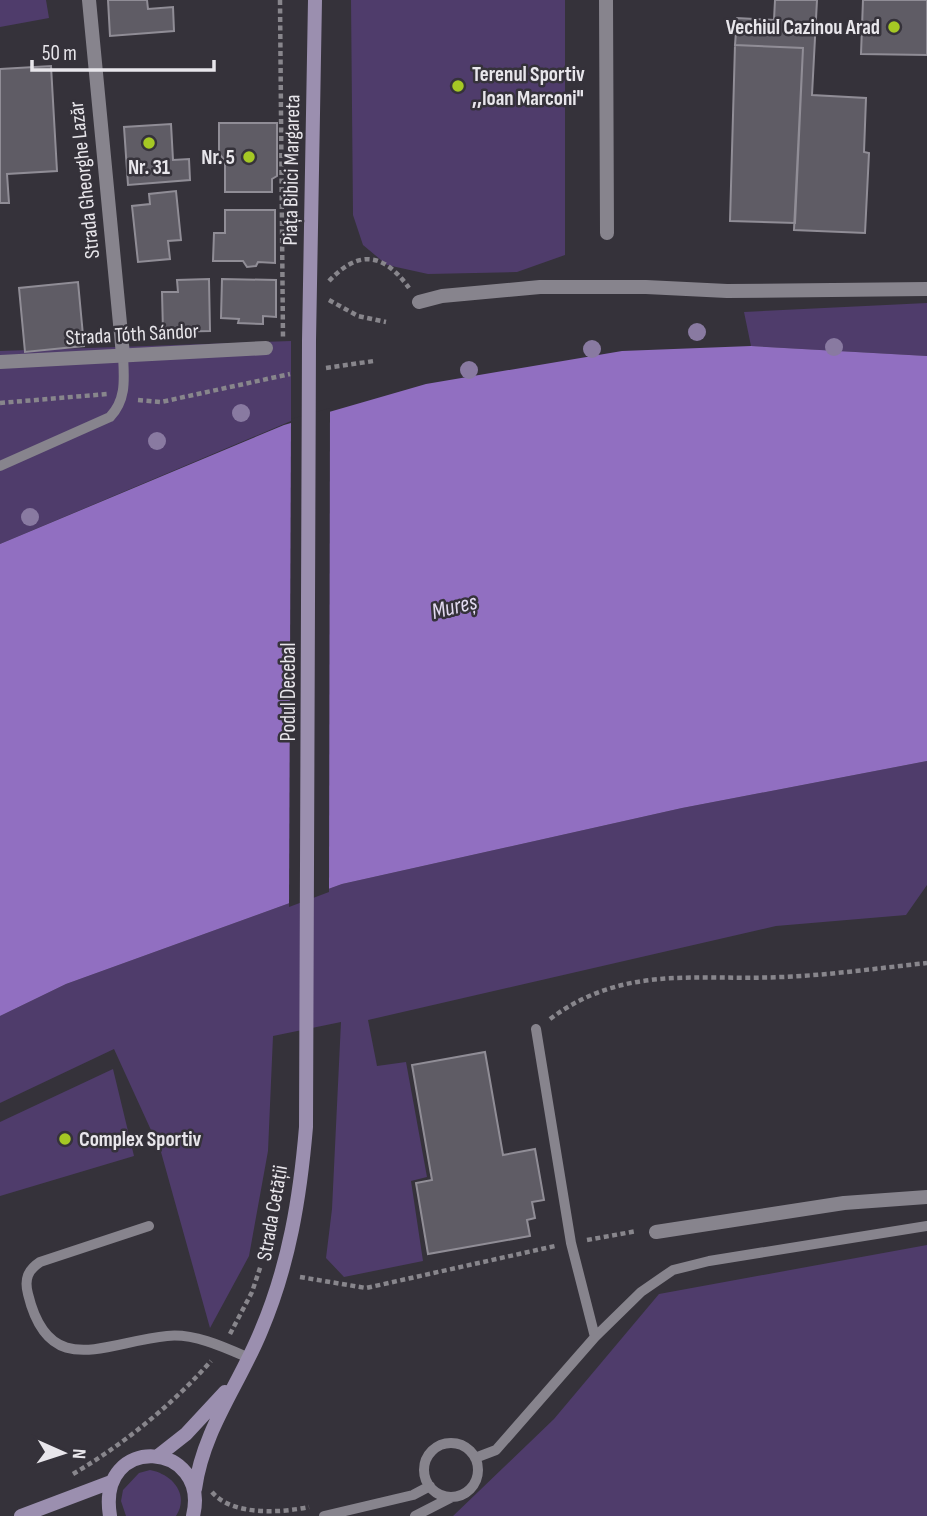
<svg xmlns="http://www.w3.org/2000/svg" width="927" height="1516" font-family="'Sofia Sans Condensed',sans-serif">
<rect width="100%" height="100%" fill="#35323a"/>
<path fill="#4f3c6b" d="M0,0H46L49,18L0,27Z
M351,0H565V255L517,272L428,274L387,265L363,245L353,215Z
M927,303V356L751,346L744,312Z
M291,341V421L0,544V351Z
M927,761V885L906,915L776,926L368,1020L377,1066L406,1062L427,1177L411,1181L423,1261L344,1277L326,1258L332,1209L341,1022L273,1036L268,1151L249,1256L210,1328L161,1152L114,1049L0,1103V1016L66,984L342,884L682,808Z
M113,1069L134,1156L0,1196V1122Z
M927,1245V1516H453L554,1419L659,1294Z
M150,1470C172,1474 190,1494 176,1516H126L121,1501L123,1490L139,1473Z"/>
<path fill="#916fc1" d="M751,346L927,356V761L682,808L342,884L66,984L0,1016V544L284,425L426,384L622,351Z"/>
<path fill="#35323a" d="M330,408L329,892L289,907L291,419Z"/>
<path fill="#5f5c65" stroke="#908d96" stroke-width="2" d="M108,0H147L148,9L173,7L174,31L110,36Z
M775,0H817L812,95L866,98L864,152L869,153L865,233L794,230L803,48L735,45L737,18L774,20Z
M863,0H927V55L861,54Z
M735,45L803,48L795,223L730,221Z
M51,66L57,171L7,174L9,203H0V69Z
M219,123H277V176L272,179V192H225V161L219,153Z
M171,124L173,160L189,159L190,180L128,185L124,127Z
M176,191L181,240L168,241L170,259L138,262L132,206L150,204L149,194Z
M225,210H275V263L258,262L256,266L247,267L243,261H213L214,233H225Z
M209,279L210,331L163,332L162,292H178L177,280Z
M222,279L276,280V317L263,316V324L238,323L239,319L221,318Z
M78,282L84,346L25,352L19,288Z
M485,1052L503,1155L535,1149L544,1200L532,1202L535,1218L527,1220L530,1236L428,1254L416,1183L432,1180L412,1065Z"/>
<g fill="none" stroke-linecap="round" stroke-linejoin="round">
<path stroke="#88868c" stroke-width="4.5" stroke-dasharray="5 3.5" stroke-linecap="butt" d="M280,0L283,339
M329,281C359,249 384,253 409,288
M329,300L358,316L386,322
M326,368L374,361
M138,400L161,402L290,374
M0,403L107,394
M550,1019C624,964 696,981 782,977C831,975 879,968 927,963
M587,1240L637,1231
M300,1277L366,1288L555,1246
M230,1334L252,1292L261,1265
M73,1474C124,1444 172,1405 211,1361
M212,1492C232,1516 280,1513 309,1507"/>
<path stroke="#87848d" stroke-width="10" d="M0,466L110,417C127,399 124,378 123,355
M536,1029L571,1243L595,1337
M149,1226L40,1262C28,1270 24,1279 28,1294C49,1381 105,1342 167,1336C194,1333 224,1347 249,1358
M424 1470a27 27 0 1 1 54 0a27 27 0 1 1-54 0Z
M475,1458L496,1450L595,1337L641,1292L673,1270L709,1261L927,1226
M324,1516L413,1495L430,1486
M415,1516L452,1497"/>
<path stroke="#87848d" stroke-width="14" d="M89,0L123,355
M606,0L607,233
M419,302L442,296L540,287H646L727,291L927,289
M0,362L266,348
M656,1232L844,1203L927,1197"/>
<path stroke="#9b8faf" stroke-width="14" d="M158,1456L186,1434L225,1392
M195,1489C203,1430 239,1385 261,1331C289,1265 300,1198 306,1127L309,341L315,0
M21,1516L111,1482
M110,1516C96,1432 211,1441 193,1516"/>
</g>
<g fill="#897aa1">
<circle cx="697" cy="332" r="9"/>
<circle cx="834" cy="347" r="9"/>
<circle cx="592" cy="349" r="9"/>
<circle cx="469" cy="370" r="9"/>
<circle cx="241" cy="413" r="9"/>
<circle cx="157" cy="441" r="9"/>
<circle cx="30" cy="517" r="9"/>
</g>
<g fill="#a5c824" stroke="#35323a" stroke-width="2.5">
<circle cx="894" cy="27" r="7"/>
<circle cx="458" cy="86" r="7"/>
<circle cx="149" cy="143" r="7"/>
<circle cx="249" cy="157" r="7"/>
<circle cx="65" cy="1139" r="7"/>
</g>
<g text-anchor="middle" stroke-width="5" stroke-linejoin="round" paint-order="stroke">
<g font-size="21" font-weight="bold" fill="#e8e6eb" stroke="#35323a" text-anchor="end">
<text x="880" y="34">Vechiul Cazinou Arad</text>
<text x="472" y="81" text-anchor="start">Terenul Sportiv<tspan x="472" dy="24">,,Ioan Marconi"</tspan></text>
<text x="235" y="164">Nr. 5</text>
<text x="149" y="174" text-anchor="middle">Nr. 31</text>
<text x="79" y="1146" text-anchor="start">Complex Sportiv</text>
</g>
<g font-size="21" fill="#e8e6eb" stroke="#35323a">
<text transform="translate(291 170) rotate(-89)" y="7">Piața Bibici Margareta</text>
<text transform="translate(84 180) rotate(-96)" y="7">Strada Gheorghe Lazăr</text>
<text transform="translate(132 334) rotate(-3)" y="7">Strada Tóth Sándor</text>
<text transform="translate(288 692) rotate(-90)" y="7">Podul Decebal</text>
<text transform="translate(272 1213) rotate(-80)" y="7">Strada Cetății</text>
</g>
<g font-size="23" font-style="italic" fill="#e3dbf1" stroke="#35323a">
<text transform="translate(454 606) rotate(-14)" y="8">Mureș</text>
</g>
</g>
<g transform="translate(63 1453) rotate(93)" stroke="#35323a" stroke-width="5" paint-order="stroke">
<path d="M0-5L12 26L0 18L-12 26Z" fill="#e8e6eb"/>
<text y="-10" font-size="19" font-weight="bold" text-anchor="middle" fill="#e8e6eb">N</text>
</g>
<path d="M32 60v10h182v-10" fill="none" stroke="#e8e6eb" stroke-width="3.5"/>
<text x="42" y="60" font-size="21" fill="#e8e6eb" stroke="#35323a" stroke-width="5" paint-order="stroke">50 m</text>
</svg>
